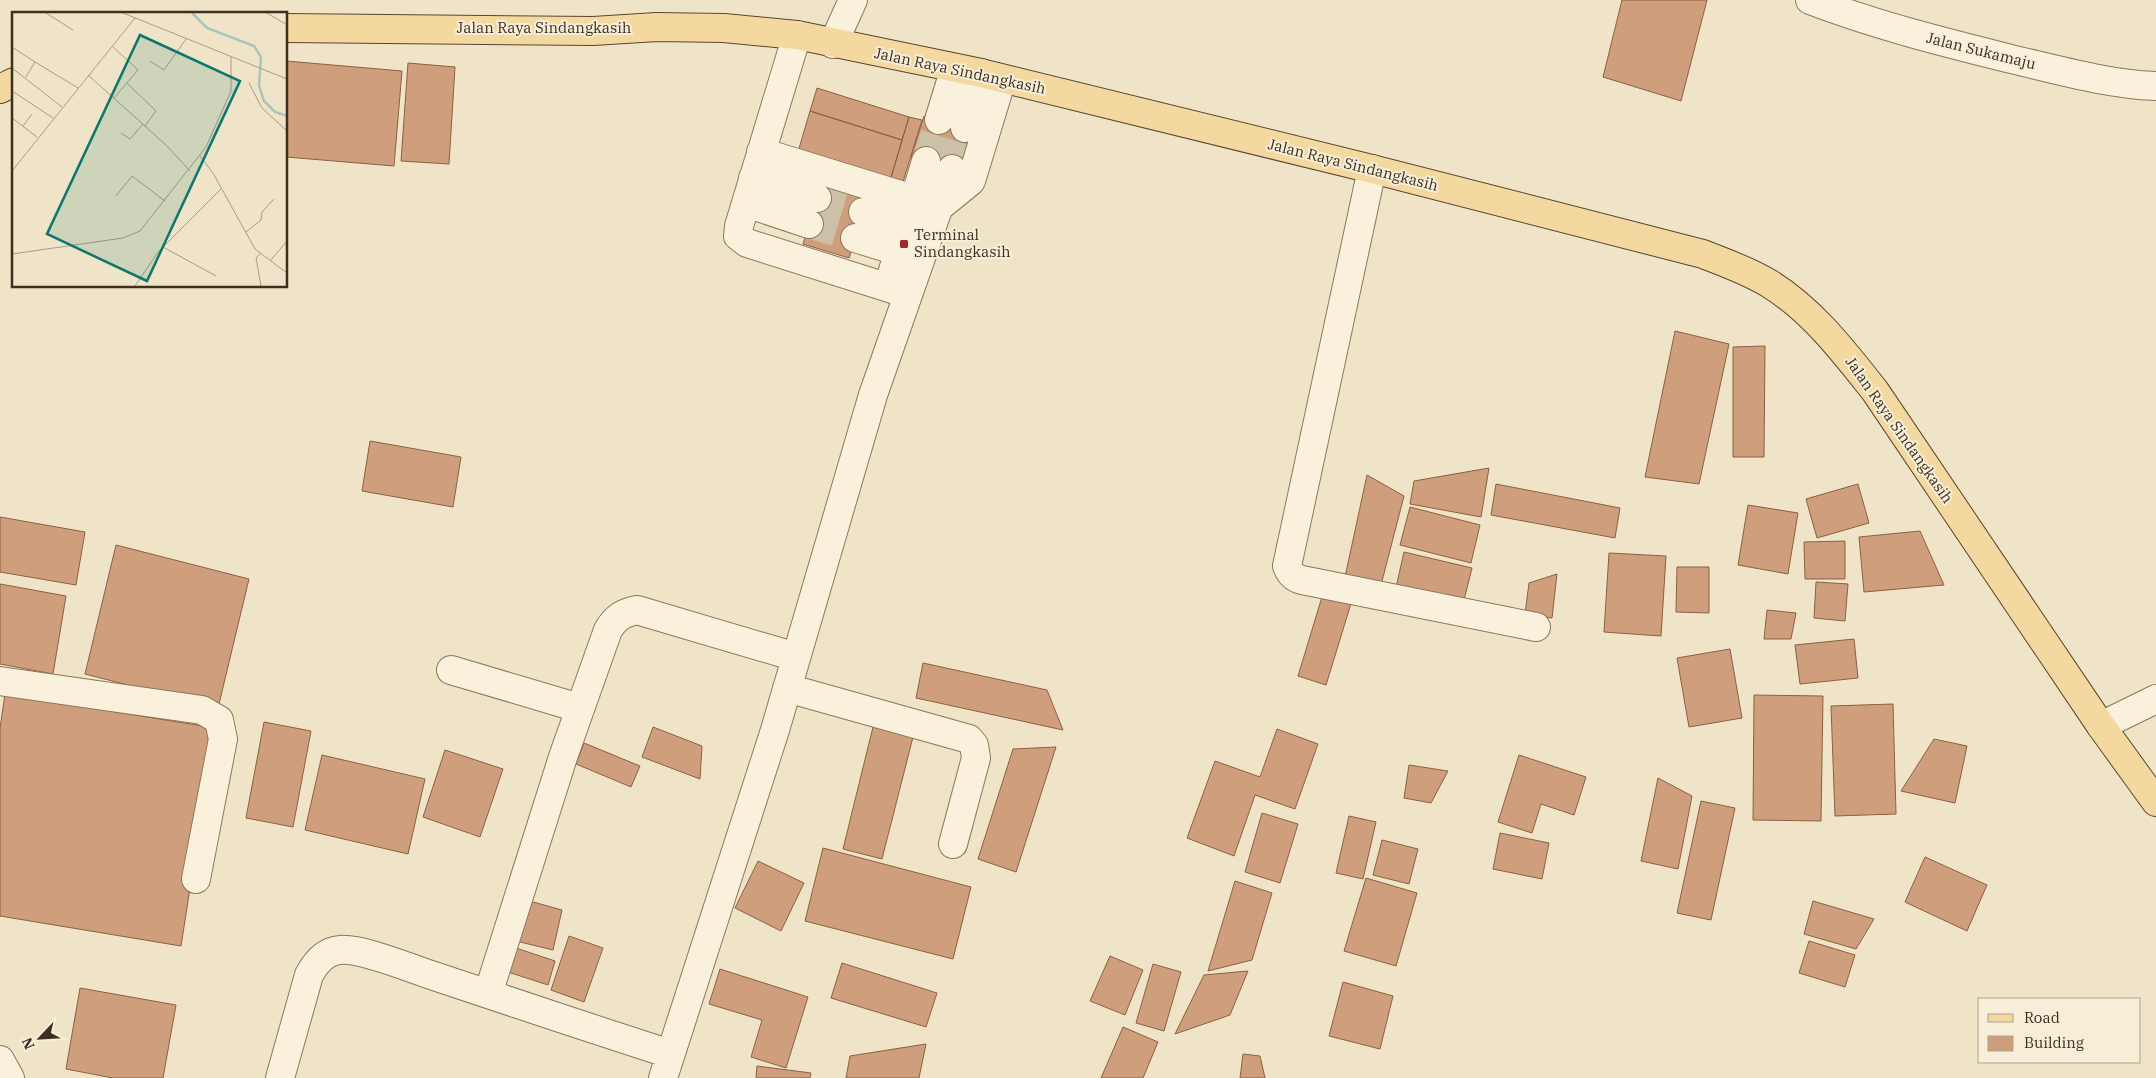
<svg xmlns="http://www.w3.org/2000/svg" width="2156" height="1078" font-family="'IBM Plex Serif',serif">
<rect width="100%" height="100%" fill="#f0e4c8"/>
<path fill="#cf9f7d" stroke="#8d5f41" d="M1622,0H1707L1681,101L1603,77Z
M286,61L402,71L394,166L286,157Z
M408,63L455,67L449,164L401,161Z
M817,88L909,117L902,140L810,111Z
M810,111L902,140L890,181L798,152Z
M924,116L980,133L968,174L911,157Z
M909,117L922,120L902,185L890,181Z
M824,177L869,197L849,258L803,244Z
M1675,331L1729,344L1699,484L1645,477Z
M1765,346L1764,457H1733V347Z
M370,441L461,457L453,507L362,491Z
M1489,468L1481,517L1410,504L1414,481Z
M1367,475L1404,496L1381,585L1345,577Z
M1496,484L1620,508L1615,538L1491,515Z
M1858,484L1869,523L1817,538L1806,499Z
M1748,505L1798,513L1788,574L1738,565Z
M1410,507L1480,525L1471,563L1400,545Z
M0,517L85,532L76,585L0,572Z
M1920,531L1944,585L1864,592L1859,537Z
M1845,541V579H1805L1804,542Z
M116,545L249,579L218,708L85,674Z
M1404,552L1472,568L1462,608L1395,592Z
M1609,553L1666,556L1661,636L1604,632Z
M1677,567H1709V613L1676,612Z
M1557,574L1552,618L1525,614L1529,583Z
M1816,582L1848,584L1845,621L1814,618Z
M0,584L66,596L53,674L0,664Z
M1325,587L1353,597L1326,685L1298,676Z
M1767,610L1796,613L1791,639H1764Z
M1854,639L1858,678L1800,684L1795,645Z
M1730,649L1742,718L1689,727L1677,658Z
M923,663L1047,690L1063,730L916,698Z
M5,694L215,728L181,946L0,916V728Z
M1754,695L1823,696L1821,821L1753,820Z
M1893,704L1896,814L1835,816L1831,706Z
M264,722L311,731L293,827L246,818Z
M653,727L702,746L700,779L642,757Z
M873,727L913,737L882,859L843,849Z
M1277,729L1318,744L1295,809L1255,795L1234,856L1187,838L1215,761L1260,777Z
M1934,739L1967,746L1955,803L1901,791Z
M584,743L640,766L631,787L576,764Z
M1056,747L1016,872L978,859L1013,749Z
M445,750L503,769L480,837L423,817Z
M322,755L425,779L408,854L305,830Z
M1519,755L1586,777L1574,815L1541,804L1532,833L1498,822Z
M1409,765L1448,771L1431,803L1404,798Z
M1658,778L1692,796L1678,869L1641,861Z
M1701,801L1735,808L1711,920L1677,913Z
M1262,813L1298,824L1280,883L1245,872Z
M1349,816L1376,822L1363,879L1336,873Z
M1500,833L1549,843L1542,879L1493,869Z
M1382,840L1418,849L1409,884L1373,875Z
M823,848L971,887L953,959L805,921Z
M1925,857L1987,885L1967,931L1905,902Z
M758,861L804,883L781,931L735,908Z
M1366,878L1417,893L1396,966L1344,951Z
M1235,881L1272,893L1252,960L1208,971Z
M526,900L562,910L553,950L516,941Z
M1813,901L1874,919L1856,949L1804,934Z
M569,936L603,948L584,1002L551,990Z
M1809,941L1855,955L1845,987L1799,973Z
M516,948L555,961L548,985L508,972Z
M1110,956L1143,970L1125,1015L1090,1001Z
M842,963L937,993L926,1027L831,998Z
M1153,964L1181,972L1164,1031L1136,1023Z
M720,969L808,997L786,1068L751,1057L762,1020L709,1004Z
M1248,971L1230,1015L1175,1034L1204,975Z
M1343,982L1393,996L1380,1049L1329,1036Z
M80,988L176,1005L163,1078H113L66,1069Z
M1123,1027L1158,1042L1143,1078H1101Z
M926,1044L919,1078H846L850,1056Z
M1243,1054L1260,1056L1265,1078H1240Z
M757,1066L811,1073L810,1078H756Z"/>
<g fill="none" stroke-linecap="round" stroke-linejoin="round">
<path stroke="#ccc0a6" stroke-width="28" stroke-dasharray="28 14" stroke-linecap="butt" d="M926,161L939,120
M952,169L965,128
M817,198L863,212
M809,224L855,238"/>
<defs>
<path id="minor" d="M1810,0C1875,25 1943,42 2011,59C2058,70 2107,84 2156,86
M797,35L739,226L738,236L747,243L908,294
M833,44L853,0
M939,120L955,68
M965,128L981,73
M761,152L939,207
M1372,169L1287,566C1290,574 1294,578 1302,580L1536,627
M753,178L817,198
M746,203L809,224
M939,207L971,181L1002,79
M863,212L924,231
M855,238L917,257
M888,287L926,161
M451,670L579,708
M0,681L202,710L219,720L223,739L196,879
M787,688L969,739L974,745L976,758L953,844
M2101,726L2156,699
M488,994L563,757L608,630C616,617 623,613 637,610L796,657
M0,1060L10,1078
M280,1078L309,975C316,962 325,951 340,950C361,948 407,967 428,974C509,1001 589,1028 670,1054
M663,1078L775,730L873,395L952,169"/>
<path id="major" d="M286,28L593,31L657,27L724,28L797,35L981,73L1372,169L1703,254C1726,263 1749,271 1770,284C1813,311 1844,352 1875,391L2101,726L2156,802
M0,89L14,82"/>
</defs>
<use href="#minor" stroke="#8d765c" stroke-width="30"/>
<use href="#major" stroke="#5b4430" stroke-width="30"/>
<use href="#minor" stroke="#faf1dc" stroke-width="28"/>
<use href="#major" stroke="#f3d9a0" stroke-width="28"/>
</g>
<rect fill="#9e2a2b" stroke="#f7eed8" stroke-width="2" x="899" y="239" width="10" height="10" rx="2.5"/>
<g text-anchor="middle" stroke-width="4" stroke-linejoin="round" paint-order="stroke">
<g font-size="15" fill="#3d2e20" stroke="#f7eed8">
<text x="544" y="33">Jalan Raya Sindangkasih</text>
<text transform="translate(1981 51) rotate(14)" y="5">Jalan Sukamaju</text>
<text transform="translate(960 71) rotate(12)" y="5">Jalan Raya Sindangkasih</text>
<text transform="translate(1353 165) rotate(14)" y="5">Jalan Raya Sindangkasih</text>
<text transform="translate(1899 430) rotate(55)" y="5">Jalan Raya Sindangkasih</text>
</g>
<g font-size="15" fill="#3d2e20" stroke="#f7eed8" text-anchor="start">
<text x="914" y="240">Terminal<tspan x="914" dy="17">Sindangkasih</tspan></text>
</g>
</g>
<g transform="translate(12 12)">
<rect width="275" height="275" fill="#f0e4c8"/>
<path fill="none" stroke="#a9c4bc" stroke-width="2.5" d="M180,1L195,16L242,34L249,45L247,73L252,89L263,100L275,104"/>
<path fill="none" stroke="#a89b85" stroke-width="1" d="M34,1L61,18M111,1L275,67M255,1L275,13M100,34L126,58L102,86M0,35L23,50L14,65M138,49L152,58L174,27M23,50L66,76M0,56L50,95M76,63L154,133L178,159M115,71L144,99L133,114M237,71L250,96L275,119M0,79L41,106M0,106L25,125M11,114L20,102M109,121L118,127L131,112M188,144L201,161L243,237L275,261M0,159L123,6M104,184L120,164L153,189M234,220L249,208L250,200L262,187M151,235L204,264M0,242L111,226L128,219L194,135L219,79V45M248,242L244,246L249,274M258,249L275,229M123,274L146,240L210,176"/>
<path fill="#0f766e" fill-opacity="0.15" stroke="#0f766e" stroke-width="2.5" d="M128,23L228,69L135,269L35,222Z"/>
<rect width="275" height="275" fill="none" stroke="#3d2e20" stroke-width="2.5"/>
</g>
<rect x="1978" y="998" width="162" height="65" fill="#f7eed8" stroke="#ada18e"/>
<rect x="1988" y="1014" width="25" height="8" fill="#f3d9a0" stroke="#ada18e"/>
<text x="2024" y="1023" font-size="15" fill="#3d2e20">Road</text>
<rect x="1988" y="1036" width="25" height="15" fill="#cf9f7d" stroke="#ada18e"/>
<text x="2024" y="1048" font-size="15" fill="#3d2e20">Building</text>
<g transform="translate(40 1038) rotate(245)" stroke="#f7eed8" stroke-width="4" paint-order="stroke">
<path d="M0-4L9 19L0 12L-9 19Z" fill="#3d2e20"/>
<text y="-8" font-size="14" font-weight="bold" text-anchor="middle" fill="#3d2e20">N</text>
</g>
</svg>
